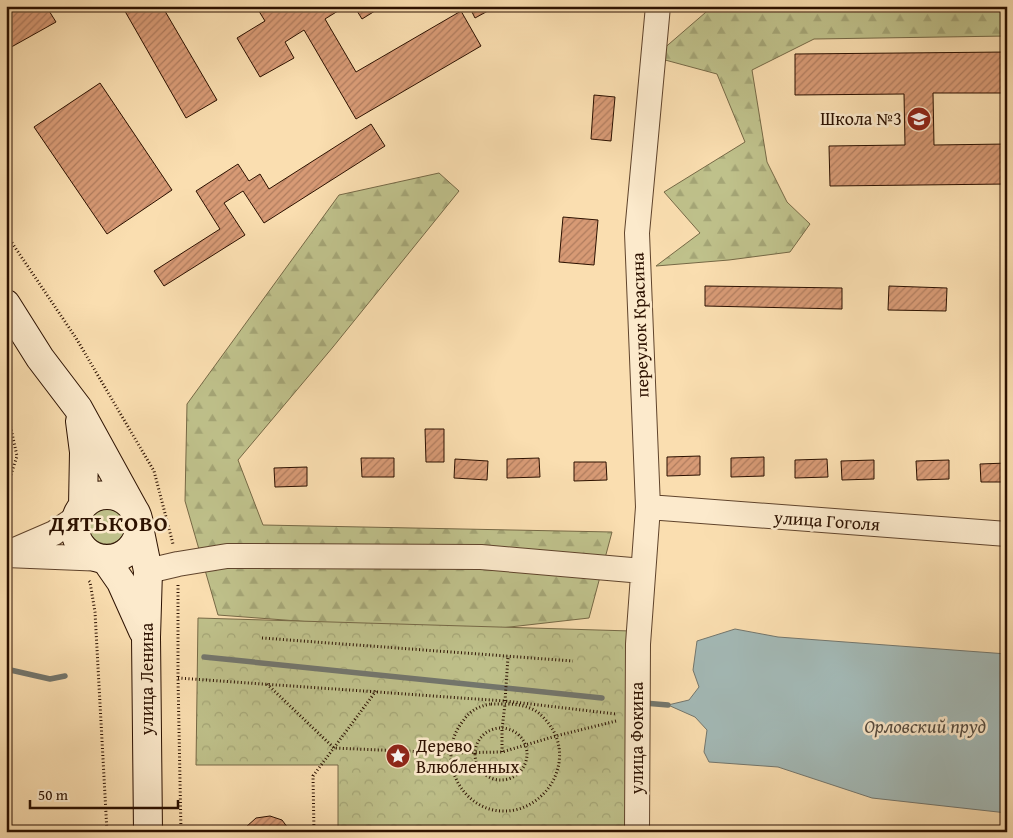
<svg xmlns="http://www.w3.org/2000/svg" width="1013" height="838" font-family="'Gentium Book Plus',serif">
<defs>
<pattern id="forest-firs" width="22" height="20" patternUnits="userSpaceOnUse" patternTransform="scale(1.25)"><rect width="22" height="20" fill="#bfc18b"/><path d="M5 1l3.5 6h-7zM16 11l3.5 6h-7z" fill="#a4a576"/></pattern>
<pattern id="park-crowns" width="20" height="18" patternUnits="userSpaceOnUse" patternTransform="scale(1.25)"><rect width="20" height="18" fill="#bfc18b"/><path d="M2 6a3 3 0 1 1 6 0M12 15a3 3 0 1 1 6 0" fill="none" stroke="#a4a576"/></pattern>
<pattern id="building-hatch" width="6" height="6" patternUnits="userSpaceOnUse" patternTransform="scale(1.25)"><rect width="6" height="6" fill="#d79a75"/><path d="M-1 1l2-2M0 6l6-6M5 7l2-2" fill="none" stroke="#af7c5e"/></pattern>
</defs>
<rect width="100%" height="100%" fill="#fadeb0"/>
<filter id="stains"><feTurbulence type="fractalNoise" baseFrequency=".004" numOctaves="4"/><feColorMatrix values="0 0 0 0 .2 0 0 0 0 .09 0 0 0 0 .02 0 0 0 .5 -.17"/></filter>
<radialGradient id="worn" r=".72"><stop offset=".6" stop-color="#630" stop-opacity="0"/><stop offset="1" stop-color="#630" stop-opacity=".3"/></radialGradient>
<path fill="#bfc18b" stroke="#766946" d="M88 525a19 19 0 1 1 38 0a19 19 0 1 1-38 0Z"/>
<path fill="url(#forest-firs)" stroke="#766946" d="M713,6H1007V36L814,39L752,70L767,162L787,202L810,224L790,252L729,260L656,266L700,233L664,192L745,142L717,74L654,57Z
M439,173L459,191L333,347L238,460L263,525L612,532L589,618L457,633L218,615L185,501L187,404L339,195Z"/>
<path fill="url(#park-crowns)" stroke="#766946" d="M198,618L631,631L626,832H472L338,828V765H196Z"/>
<path fill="#a3b9b6" stroke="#73766d" d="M735,629L778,637L1007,654V813L872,798L778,767L709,762L704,752L707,730L695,717L668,705L689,700L699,687L693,670L697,641Z"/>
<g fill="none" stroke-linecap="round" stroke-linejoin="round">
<path stroke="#73766d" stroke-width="5.5" d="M204,657L602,698
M6,669L50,679L65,676
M644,703L668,705"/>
</g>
<path fill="url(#building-hatch)" stroke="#2c1100" d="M6,6H46L56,22L6,50Z
M122,6H162L217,100L186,118Z
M260,6H346L325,19L356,72L461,11L481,46L356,119L304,30L285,42L294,58L260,77L237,38L265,21L257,8Z
M354,6H383L362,19Z
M469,6H497L475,18Z
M1007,52V93H933L934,145L1007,144V184L830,186L829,146L905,145L904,94L795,95V54Z
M100,83L172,190L107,234L34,127Z
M594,95L615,97L611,141L591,139Z
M371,124L385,146L264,223L243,191L224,203L245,235L164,286L154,271L220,229L196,191L238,164L249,181L260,174L269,189Z
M563,217L598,220L594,265L559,262Z
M705,286L842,288V309L705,306Z
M889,286L947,288L946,311L888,310Z
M425,429H444V462H426Z
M700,456V475L667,476V457Z
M764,457V476L731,477V458Z
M361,458H394V477H362Z
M539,458L540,477L507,478V459Z
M455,459L488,461L487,480L454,478Z
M827,459L828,477L795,478V460Z
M874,460V479L842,480L841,461Z
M949,460V479L917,480L916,461Z
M574,462H606L607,480L574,481Z
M1007,463V482H981L980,464Z
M307,467V486L275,487L274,468Z
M270,816L282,820L291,832H244L246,827L256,818Z"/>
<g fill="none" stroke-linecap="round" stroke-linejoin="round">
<defs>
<path id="street" d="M648,507L1007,534
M10,552L54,533L77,517
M6,555L105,559
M148,571L178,564L227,556L481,557L643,571
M637,832L638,644L648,507L637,233L658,6"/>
<path id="secondary" d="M6,304L40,358L78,408L133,508
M80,421L84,452L83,506
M75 527a32 32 0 1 1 64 0a32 32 0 1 1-64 0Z
M139,527L148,571L146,637L148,832
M105,559L121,582L143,631"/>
</defs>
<use href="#street" stroke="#60442c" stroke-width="26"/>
<use href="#secondary" stroke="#2c1100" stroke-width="30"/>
<path stroke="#2c1100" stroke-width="3" stroke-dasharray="1 2.5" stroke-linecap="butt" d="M6,234L76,338L154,471L173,544
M6,406L17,456L6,490
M89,581L90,582L95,612L107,832
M178,585V678L181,832
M262,638L573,661
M178,678L505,701L616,714
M267,684L334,748L450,753L502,752L556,736L616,721
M505,701L508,657
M491,704C504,704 520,703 532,709C541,713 548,722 553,730C571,762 550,802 515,810C465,820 432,760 463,721C470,711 478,706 491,704Z
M475 754a26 26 0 1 1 52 0a26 26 0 1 1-52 0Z
M502,752V729L505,704
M314,832L313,776L376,691"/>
<use href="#street" stroke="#fceacc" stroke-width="24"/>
<use href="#secondary" stroke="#fceacc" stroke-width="28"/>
</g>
<defs>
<symbol id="school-disc" viewBox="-11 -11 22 22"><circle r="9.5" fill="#8f2418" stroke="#fceacc"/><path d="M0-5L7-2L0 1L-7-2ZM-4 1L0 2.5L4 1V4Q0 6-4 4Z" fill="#fff"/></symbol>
<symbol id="sight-disc" viewBox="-11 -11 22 22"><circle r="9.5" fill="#8f2418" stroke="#fceacc"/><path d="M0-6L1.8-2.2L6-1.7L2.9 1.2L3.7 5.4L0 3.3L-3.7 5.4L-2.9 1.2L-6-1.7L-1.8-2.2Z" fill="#fff"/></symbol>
</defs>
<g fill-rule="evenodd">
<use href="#school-disc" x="905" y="105" width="28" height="28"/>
<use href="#sight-disc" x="384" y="742" width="28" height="28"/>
</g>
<g text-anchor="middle" stroke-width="5" stroke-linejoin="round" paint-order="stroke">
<g font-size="18" fill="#2c1100" stroke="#fceacc" text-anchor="end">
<text x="902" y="125">Школа №3</text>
<text x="416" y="752" text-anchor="start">Дерево<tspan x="416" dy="21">Влюбленных</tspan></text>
</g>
<g font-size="18" fill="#2c1100" stroke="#fceacc">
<text transform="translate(640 325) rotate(-92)" y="6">переулок Красина</text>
<text transform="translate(827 521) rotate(4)" y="6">улица Гоголя</text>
<text transform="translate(147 679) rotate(-90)" y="6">улица Ленина</text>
<text transform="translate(637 738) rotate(-90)" y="6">улица Фокина</text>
</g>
<g font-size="19" font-style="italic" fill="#564c40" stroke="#fceacc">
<text x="925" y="733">Орловский пруд</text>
</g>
<g font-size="22" font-weight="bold" letter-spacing="1" fill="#2c1100" stroke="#fceacc">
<text x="109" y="531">ДЯТЬКОВО</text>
</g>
</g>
<rect width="1013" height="838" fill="none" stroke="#fadeb0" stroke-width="25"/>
<rect x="8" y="8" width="998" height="823" fill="none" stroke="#2c1100" stroke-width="2.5"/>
<rect x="12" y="12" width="988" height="813" fill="none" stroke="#2c1100"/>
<path d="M30 800v8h148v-8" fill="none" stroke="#2c1100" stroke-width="2.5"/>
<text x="38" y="800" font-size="15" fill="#2c1100" stroke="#fceacc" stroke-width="4" paint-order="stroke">50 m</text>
<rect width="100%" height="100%" filter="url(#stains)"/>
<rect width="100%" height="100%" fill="url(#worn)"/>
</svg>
